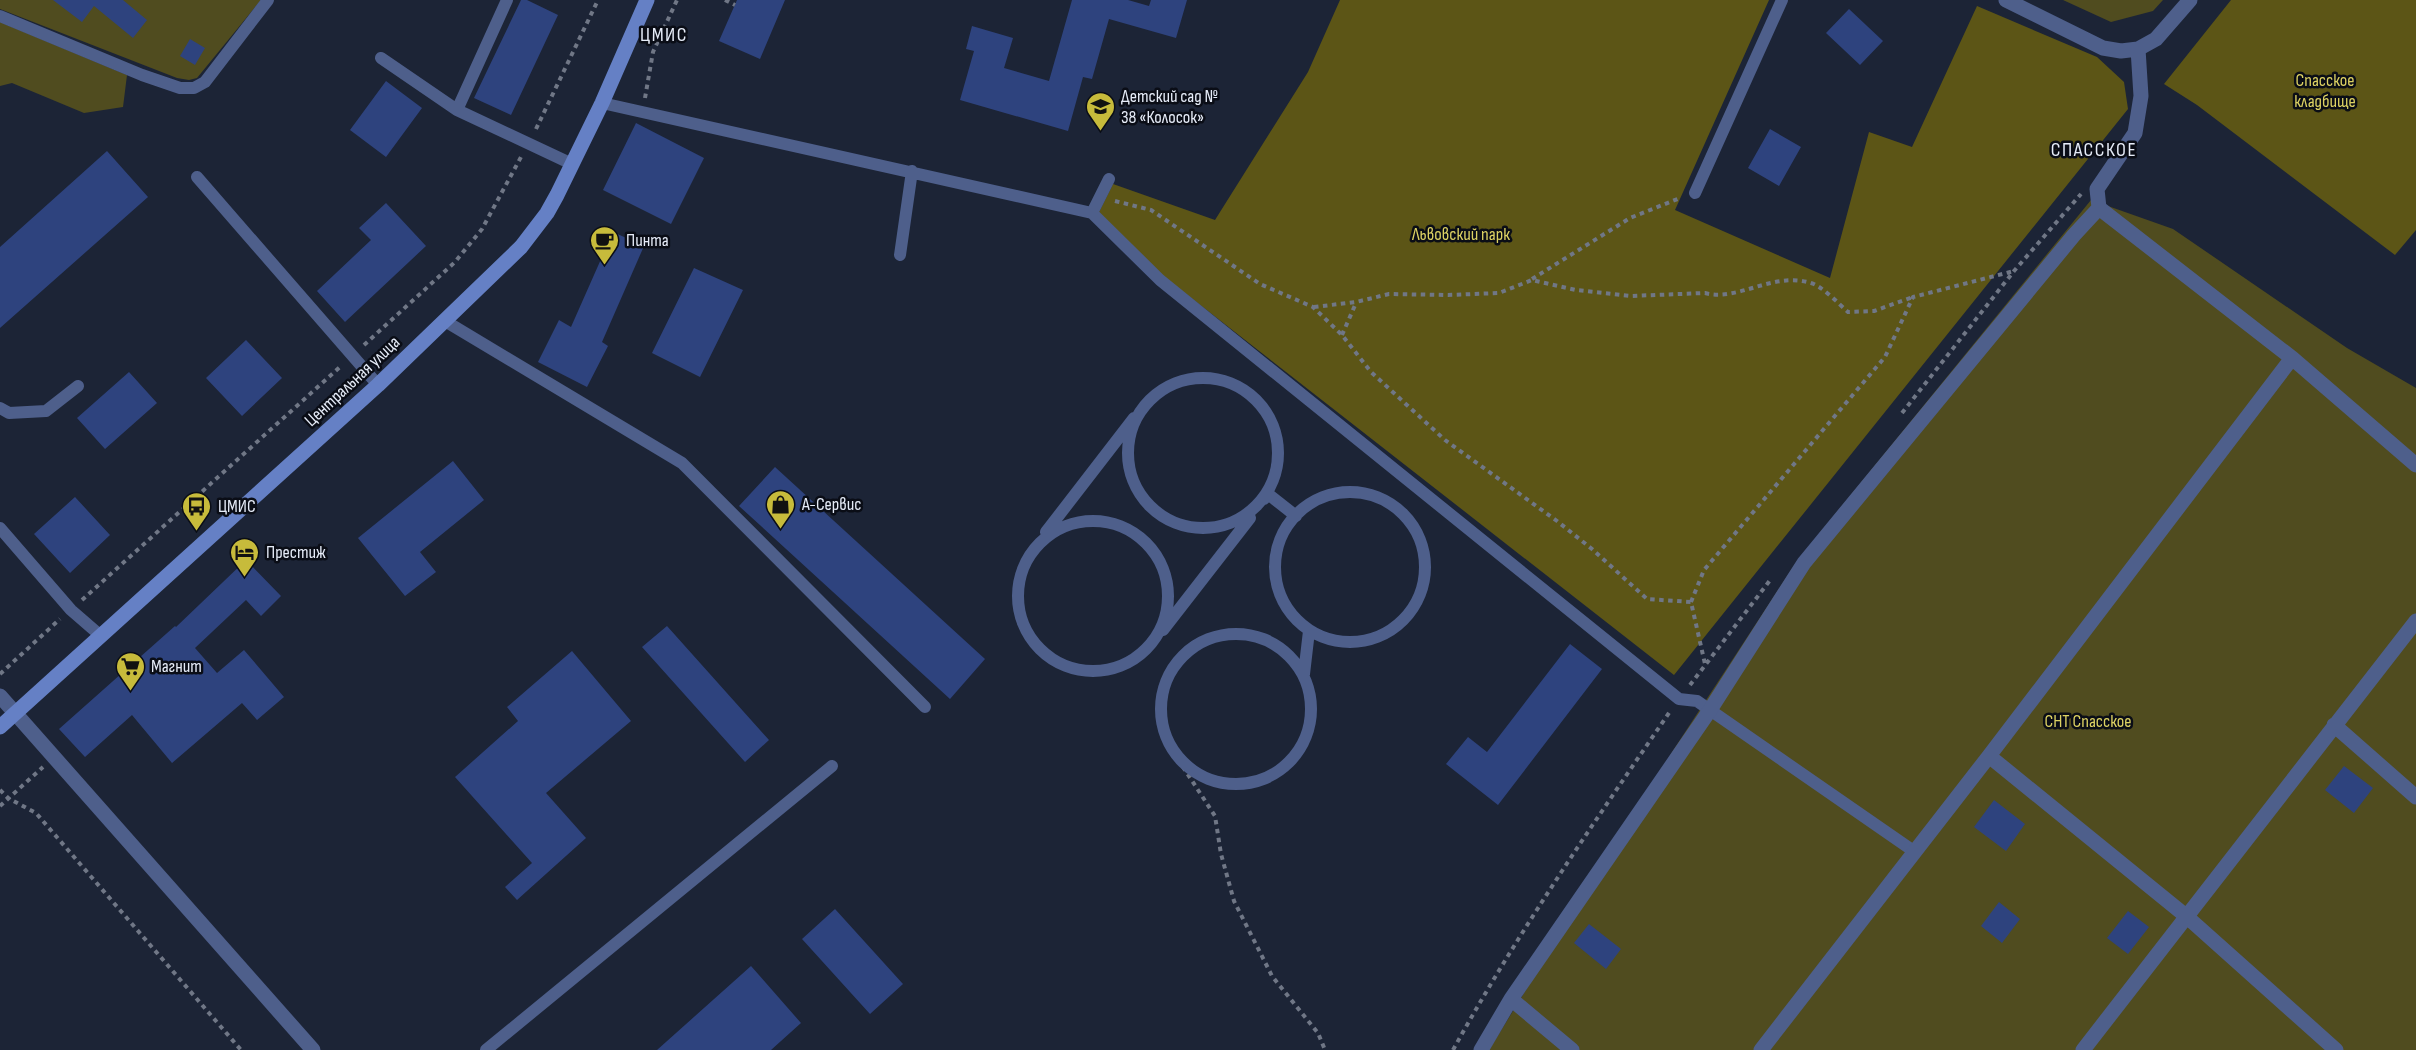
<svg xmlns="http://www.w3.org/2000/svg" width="2416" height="1050" font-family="'Sofia Sans Condensed',sans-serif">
<rect width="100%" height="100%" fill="#1c2436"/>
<path fill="#504c1f" d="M0,0H261L197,78L189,80L177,78L0,9Z
M2063,0H2163L2153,11L2111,22Z
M0,22L127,75L123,107L84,113L12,83L0,86Z
M2091,200L2173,229L2347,348L2416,388V1050H1489L1674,749L1797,561Z"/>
<path fill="#5c5516" d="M1340,0H1769L1675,210L1830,278L1869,132L1912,147L1977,6L2097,57L2124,82L2128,109L1674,675L1094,222L1113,184L1215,220L1308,72Z
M2231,0H2416V230L2395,255L2197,105L2164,84Z"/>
<path fill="#2e437e" d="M53,0H123L147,20L133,38L94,6L82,22Z
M521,0H527L558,15L511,115L474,98Z
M737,0H785L760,59L719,41Z
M1072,0H1128L1149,6L1151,0H1187L1176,38L1109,19L1092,79L1083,77L1068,131L960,100L974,51L966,49L972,26L1013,38L1004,68L1049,81Z
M1849,9L1883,41L1860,65L1826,33Z
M190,39L205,48L195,65L180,56Z
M386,81L422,108L386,157L350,130Z
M636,123L704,158L671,224L603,190Z
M1770,129L1801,147L1779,186L1748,168Z
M107,151L148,197L0,328V247Z
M386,203L426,246L345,322L317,291L371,240L359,228Z
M613,232L644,246L602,342L608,346L587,387L538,362L559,320L571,327Z
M694,268L743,290L700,377L652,353Z
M246,340L282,378L242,416L206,378Z
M129,372L157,403L105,449L77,418Z
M453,461L484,500L420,552L436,572L405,596L358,538Z
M775,467L985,659L950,699L739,506Z
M75,497L110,535L70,573L34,534Z
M246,560L281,596L261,616L246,600L195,648L217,673L244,650L284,697L257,720L242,703L172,763L132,715L85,757L59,729L175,626L176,627Z
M667,626L769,740L745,762L642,647Z
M1570,644L1602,669L1498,805L1446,764L1468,737L1487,752Z
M572,651L631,721L546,793L586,838L517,900L505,887L532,863L455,777L518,721L507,707Z
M2344,766L2373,788L2354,813L2325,790Z
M1994,800L2025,824L2006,851L1974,827Z
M1999,902L2020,919L2002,943L1981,926Z
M835,909L903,984L870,1014L802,939Z
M2128,911L2149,927L2128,954L2107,938Z
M1589,924L1621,949L1606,969L1574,943Z
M751,966L801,1023L771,1050H657Z"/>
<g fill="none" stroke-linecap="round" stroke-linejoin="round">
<path stroke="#707786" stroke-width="4" stroke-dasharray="4.5 4.5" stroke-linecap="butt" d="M725,0L735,5
M645,98L653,52L677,0
M536,129L598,0
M1115,201L1151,210L1260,284L1313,307L1342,335L1371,372L1445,440L1557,521L1592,549L1647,599L1691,602L1705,664
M1532,279L1630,218L1680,198
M1314,307L1356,302L1389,294L1448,295L1499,293L1532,280L1576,290L1630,296L1705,293C1738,302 1773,271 1811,283C1822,286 1839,304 1848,312L1874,311L1913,297
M1342,335L1356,303
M364,345L455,262L482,229L521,157
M1902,413L2014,271L2081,194
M82,600L341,366
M1691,602L1704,570L1885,357L1913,297L2014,271
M0,674L60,619
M1690,685L1771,579
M1168,744L1215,816L1221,854L1234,901L1272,976L1318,1033L1325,1050
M0,790L8,798L36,813L241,1050
M0,806L43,767
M1453,1050C1518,932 1595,821 1671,710"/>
<path stroke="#4e5f8b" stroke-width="12" d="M0,16L142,75L180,88H194L205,82L268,0
M381,58L457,110L572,164
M602,103L1092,213L1160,280L1679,699L1697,701L1915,852
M457,110L507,0
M197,177L378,385
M1695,193L1782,0
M1092,213L1109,179
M900,255L912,171
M445,321L682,463L925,707
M1128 453a75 75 0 1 1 150 0a75 75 0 1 1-150 0Z
M0,408L9,413L46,411L78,386
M1275 567a75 75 0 1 1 150 0a75 75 0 1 1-150 0Z
M1264,499L1268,494L1296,516
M1018 596a75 75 0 1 1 150 0a75 75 0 1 1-150 0Z
M0,528L71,610L101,636
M1046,532L1134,418
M1163,630L1250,518
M1161 709a75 75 0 1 1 150 0a75 75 0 1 1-150 0Z
M1304,674L1309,631
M486,1050L832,766"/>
<path stroke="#4e5f8b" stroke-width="15" d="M2006,0L2103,48L2121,51L2138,49L2156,39L2190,0
M2138,49L2141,96L2135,133L2097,189L2099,208L2292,358L2416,465
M0,696L313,1050
M2334,725L2416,797
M1989,756L2186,916L2336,1050
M1511,999L1572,1050
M1481,1050L1511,999L1710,710L1804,563L2074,235L2099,208
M1761,1050L1989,756L2292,358
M2083,1050L2416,621"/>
<path stroke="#6580c5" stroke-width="15" d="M0,727L378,385L521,247L547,213L557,195L602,103L647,0"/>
</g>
<defs>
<symbol id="school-pin" viewBox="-11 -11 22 30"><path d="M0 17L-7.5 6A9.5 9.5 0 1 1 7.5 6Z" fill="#c7bb3b" stroke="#0a0d16"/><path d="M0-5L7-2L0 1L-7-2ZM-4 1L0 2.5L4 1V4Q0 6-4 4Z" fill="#111"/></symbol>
<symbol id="cafe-pin" viewBox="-11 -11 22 30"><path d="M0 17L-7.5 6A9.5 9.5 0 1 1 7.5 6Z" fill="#c7bb3b" stroke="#0a0d16"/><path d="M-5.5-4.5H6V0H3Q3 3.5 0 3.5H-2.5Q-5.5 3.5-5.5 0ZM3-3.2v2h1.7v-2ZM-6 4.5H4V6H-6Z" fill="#111"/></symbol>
<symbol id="shop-pin" viewBox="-11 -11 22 30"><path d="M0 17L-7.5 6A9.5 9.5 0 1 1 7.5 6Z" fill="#c7bb3b" stroke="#0a0d16"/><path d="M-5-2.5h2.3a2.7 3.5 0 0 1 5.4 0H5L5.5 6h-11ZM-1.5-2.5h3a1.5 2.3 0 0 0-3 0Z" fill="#111"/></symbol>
<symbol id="bus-pin" viewBox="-11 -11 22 30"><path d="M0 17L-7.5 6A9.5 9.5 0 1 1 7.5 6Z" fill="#c7bb3b" stroke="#0a0d16"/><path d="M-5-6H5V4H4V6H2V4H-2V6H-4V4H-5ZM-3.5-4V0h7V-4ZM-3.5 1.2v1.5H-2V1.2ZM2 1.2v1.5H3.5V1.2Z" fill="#111"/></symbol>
<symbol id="hotel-pin" viewBox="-11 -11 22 30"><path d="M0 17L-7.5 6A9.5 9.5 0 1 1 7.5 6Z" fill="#c7bb3b" stroke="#0a0d16"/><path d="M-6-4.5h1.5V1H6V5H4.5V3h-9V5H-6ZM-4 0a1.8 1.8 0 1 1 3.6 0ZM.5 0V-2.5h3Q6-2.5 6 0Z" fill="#111"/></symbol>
<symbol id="supermarket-pin" viewBox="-11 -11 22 30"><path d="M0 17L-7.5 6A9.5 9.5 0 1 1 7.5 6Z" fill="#c7bb3b" stroke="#0a0d16"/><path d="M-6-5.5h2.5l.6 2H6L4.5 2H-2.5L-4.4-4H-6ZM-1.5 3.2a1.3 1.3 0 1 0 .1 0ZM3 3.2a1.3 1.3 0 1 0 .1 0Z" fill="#111"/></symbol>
</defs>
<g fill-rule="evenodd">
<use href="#school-pin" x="1084" y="90" width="33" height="45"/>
<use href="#cafe-pin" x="588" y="224" width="33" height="45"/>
<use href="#shop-pin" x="764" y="488" width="33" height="45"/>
<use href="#bus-pin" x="180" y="490" width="33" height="45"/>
<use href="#hotel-pin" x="228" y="536" width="33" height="45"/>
<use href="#supermarket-pin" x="114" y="650" width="33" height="45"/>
</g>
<g text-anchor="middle" stroke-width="5" stroke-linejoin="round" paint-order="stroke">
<g font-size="18" fill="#ddd263" stroke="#0a0d16">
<text x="2325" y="86">Спасское<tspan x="2325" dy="21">кладбище</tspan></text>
<text x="1461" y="240">Львовский парк</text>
<text x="2088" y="727">СНТ Спасское</text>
</g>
<g font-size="18" fill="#e6ecf8" stroke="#0a0d16" text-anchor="start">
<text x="1121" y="102">Детский сад №<tspan x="1121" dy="21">38 «Колосок»</tspan></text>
<text x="626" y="246">Пинта</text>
<text x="802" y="510">A-Сервис</text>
<text x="218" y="512">ЦМИС</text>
<text x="266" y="558">Престиж</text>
<text x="151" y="672">Магнит</text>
</g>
<g font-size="18" fill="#e6ecf8" stroke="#0a0d16">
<text transform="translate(352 381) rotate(-43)" y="6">Центральная улица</text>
</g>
<g font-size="20" letter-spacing="1.5" fill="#e6ecf8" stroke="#0a0d16">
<text x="664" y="41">ЦМИС</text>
<text x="2094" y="156">СПАССКОЕ</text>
</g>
</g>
</svg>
